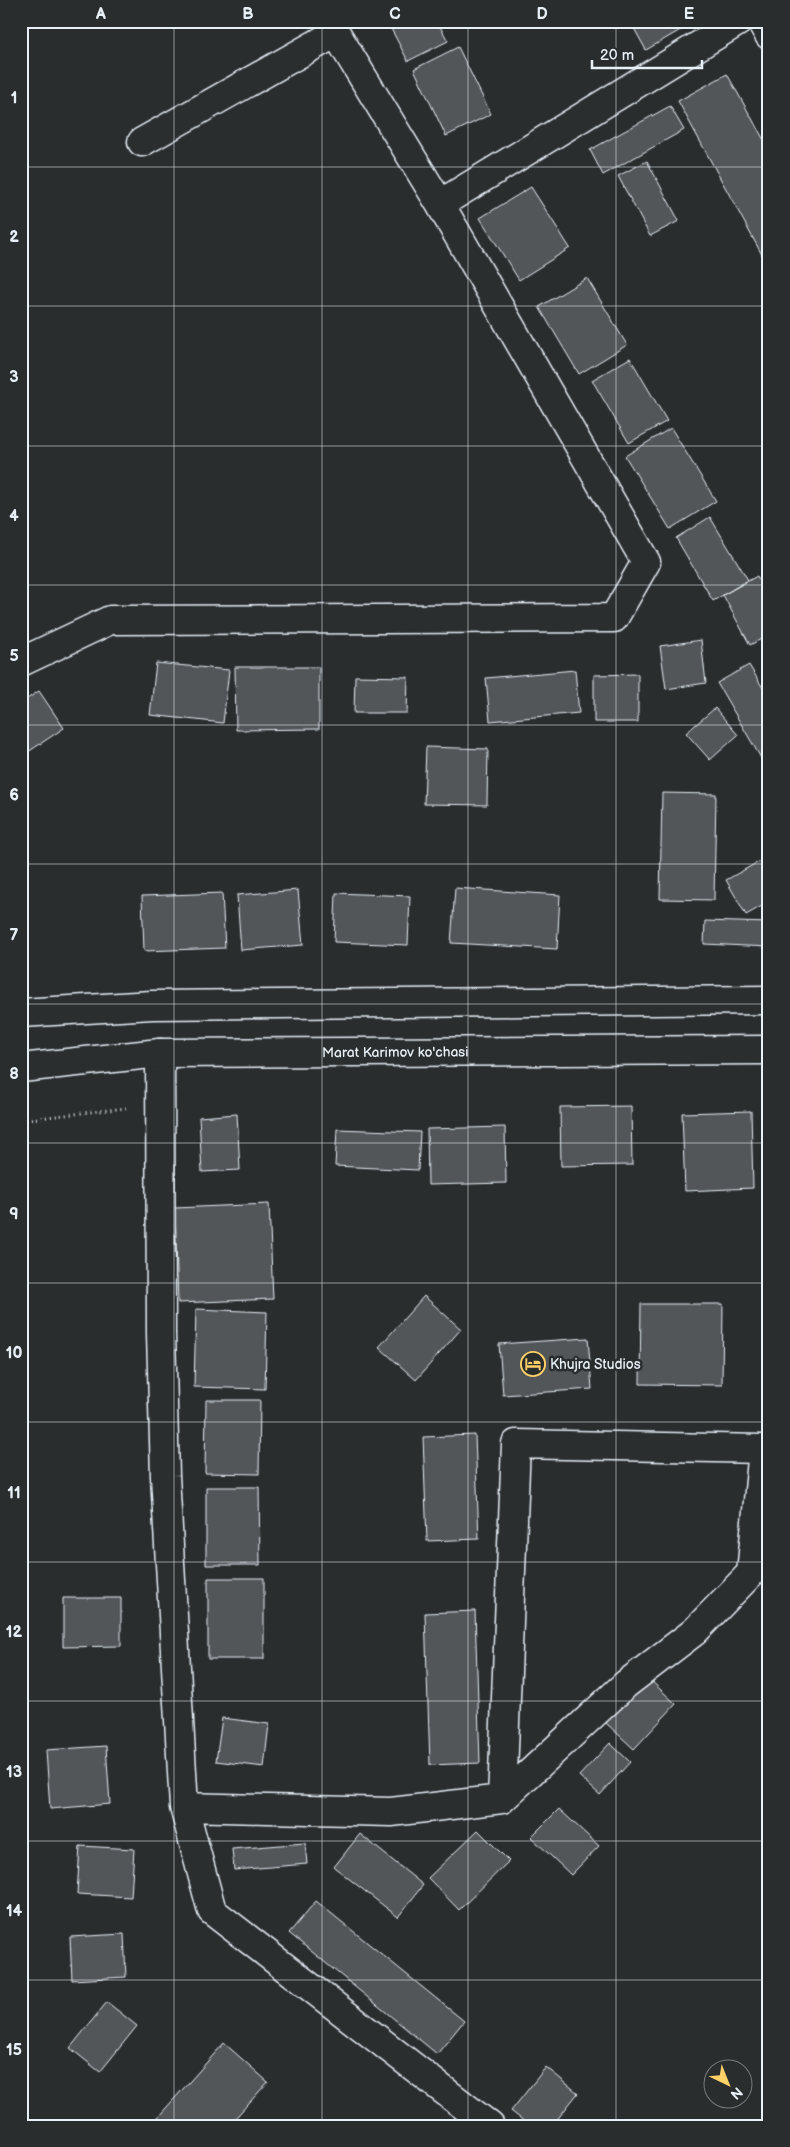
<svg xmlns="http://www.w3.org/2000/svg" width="790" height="2147" font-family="'Balsamiq Sans',sans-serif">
<rect width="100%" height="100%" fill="#2a2d2e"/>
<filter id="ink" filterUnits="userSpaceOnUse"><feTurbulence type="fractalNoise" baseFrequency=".02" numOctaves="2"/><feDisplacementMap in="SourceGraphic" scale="10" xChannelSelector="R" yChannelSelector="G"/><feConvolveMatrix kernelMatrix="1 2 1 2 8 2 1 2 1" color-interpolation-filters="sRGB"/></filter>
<g filter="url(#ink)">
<path fill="#535759" stroke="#e8f1f8" d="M387,21H437L448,41L408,61Z
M630,21H687L689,25L646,50Z
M458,47L491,114L446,136L414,69Z
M727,74L769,149V261L766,262L678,101Z
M670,106L684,130L603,175L590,150Z
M647,161L679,221L650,236L618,176Z
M531,187L570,248L519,280L480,218Z
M587,278L627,345L579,374L539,307Z
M630,358L667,421L629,443L592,380Z
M671,428L716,501L670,529L625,456Z
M710,517L748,580L713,601L676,538Z
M757,576L769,598V635L750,645L723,595Z
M701,640L706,683L666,689L660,646Z
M156,663L229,670L223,723L150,715Z
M749,665L769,698L768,770L717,683Z
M235,667H319V729L236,730Z
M575,670L579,713L490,721L486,678Z
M638,674V722H594V675Z
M355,676L408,677L407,713H354Z
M39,691L64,728L28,752L21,741V703Z
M715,708L738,735L710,760L686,733Z
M426,747L488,749L487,805L424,804Z
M662,793L716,794L714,900L660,899Z
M769,856V902L746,915L726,880Z
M455,888L560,895L557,949L451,943Z
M298,890L303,945L241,950L237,895Z
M222,893L225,948L144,951L142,896Z
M336,893L410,896L408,945L334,942Z
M705,921L769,923V947L704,944Z
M631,1106L632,1165L561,1166L560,1107Z
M751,1111L753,1188L685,1191L682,1113Z
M237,1114L240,1170L202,1172L199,1117Z
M505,1127L506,1183L428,1185L427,1129Z
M337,1129L420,1132L418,1170L335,1166Z
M269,1204L273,1299L178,1303L175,1208Z
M424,1296L461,1329L416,1380L379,1347Z
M641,1304H723L722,1385L640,1384Z
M196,1309L267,1312L265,1389L194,1387Z
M588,1338L592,1389L503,1395L499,1344Z
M206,1400H260L259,1474L205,1473Z
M475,1435L479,1539L427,1541L423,1437Z
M206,1487H259L260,1565H206Z
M208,1578H264V1659H208Z
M63,1598H121V1646L63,1647Z
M475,1611L480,1763L430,1765L425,1613Z
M648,1678L676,1704L634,1749L606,1723Z
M222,1718L269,1724L264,1767L216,1761Z
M610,1743L630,1762L600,1795L579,1776Z
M106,1746L110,1804L50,1809L46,1750Z
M559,1809L599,1846L571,1875L531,1837Z
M478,1830L509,1861L459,1910L428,1878Z
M360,1834L423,1885L398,1917L334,1867Z
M305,1843L307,1864L234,1870L232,1849Z
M80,1846L134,1849L131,1897L77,1894Z
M316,1901L464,2021L437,2054L289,1933Z
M124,1934L126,1977L72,1980L70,1937Z
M107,2002L137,2026L100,2072L70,2048Z
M224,2043L268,2082L228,2126H150Z
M546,2067L578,2093L552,2126H530L511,2111Z"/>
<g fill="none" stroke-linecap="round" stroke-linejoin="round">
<defs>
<path id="minor" d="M761,21L769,35
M440,204L739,21
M21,662L110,620L614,618L646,562L440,204L336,33L142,142
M160,1053L161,1333L165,1476L184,1807L391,1812L502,1799L626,1684L694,1632L751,1573L763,1449L516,1444L502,1799
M184,1807L212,1911L490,2126"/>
<g id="major">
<path d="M21,1013L152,1005L769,1000"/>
<path id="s1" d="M21,1068L160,1053L769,1050"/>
</g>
</defs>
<use href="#minor" stroke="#e8f1f8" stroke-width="31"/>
<use href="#major" stroke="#e8f1f8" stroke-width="31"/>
<path stroke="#e8f1f8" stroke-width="3" stroke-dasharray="1 4" stroke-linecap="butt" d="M21,1120L126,1108"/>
<use href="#minor" stroke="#2a2d2e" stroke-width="28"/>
<use href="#major" stroke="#2a2d2e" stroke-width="28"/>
</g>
</g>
<path fill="none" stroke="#e8f1f8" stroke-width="1" stroke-opacity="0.55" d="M174,21V2126M322,21V2126M468,21V2126M616,21V2126M21,167H769M21,306H769M21,446H769M21,585H769M21,725H769M21,864H769M21,1004H769M21,1143H769M21,1283H769M21,1422H769M21,1562H769M21,1701H769M21,1841H769M21,1980H769"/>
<defs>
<symbol id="hotel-ring" viewBox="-11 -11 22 22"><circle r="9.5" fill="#2a2d2e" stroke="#ffd166" stroke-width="1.5"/><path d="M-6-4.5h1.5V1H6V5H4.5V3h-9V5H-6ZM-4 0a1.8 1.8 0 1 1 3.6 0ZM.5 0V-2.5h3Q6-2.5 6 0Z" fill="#ffd166"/></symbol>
</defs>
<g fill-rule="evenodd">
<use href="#hotel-ring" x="519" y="1350" width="28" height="28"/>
</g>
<g text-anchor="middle" stroke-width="5" stroke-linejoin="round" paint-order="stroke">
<g font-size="14" fill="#e8f1f8" stroke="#2a2d2e">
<text dy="5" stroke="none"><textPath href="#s1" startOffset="375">Marat Karimov ko'chasi</textPath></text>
</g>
<g font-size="14" fill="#e8f1f8" stroke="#2a2d2e" text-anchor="start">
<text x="550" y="1369">Khujra Studios</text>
</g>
</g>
<rect width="790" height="2147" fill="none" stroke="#2a2d2e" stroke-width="55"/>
<g transform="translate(728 2084) rotate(137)"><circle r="24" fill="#2a2d2e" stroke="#767b7f"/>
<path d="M0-4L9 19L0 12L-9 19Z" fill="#ffd166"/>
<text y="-8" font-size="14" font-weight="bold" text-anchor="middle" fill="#e8f1f8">N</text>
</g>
<path d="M592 60v8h110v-8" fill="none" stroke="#e8f1f8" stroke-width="2.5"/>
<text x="600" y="60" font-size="15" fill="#e8f1f8" stroke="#2a2d2e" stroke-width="4" paint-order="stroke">20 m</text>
<rect x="28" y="28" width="734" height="2092" fill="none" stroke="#e8f1f8" stroke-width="2"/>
<g font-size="16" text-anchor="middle" font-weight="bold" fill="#e8f1f8">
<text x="101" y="19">A</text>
<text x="248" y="19">B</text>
<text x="395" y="19">C</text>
<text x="542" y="19">D</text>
<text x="689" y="19">E</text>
<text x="14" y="103">1</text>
<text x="14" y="242">2</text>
<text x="14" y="382">3</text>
<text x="14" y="521">4</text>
<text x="14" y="661">5</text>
<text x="14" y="800">6</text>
<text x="14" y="940">7</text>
<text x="14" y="1079">8</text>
<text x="14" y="1219">9</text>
<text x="14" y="1358">10</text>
<text x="14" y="1498">11</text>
<text x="14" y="1637">12</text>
<text x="14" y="1777">13</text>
<text x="14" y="1916">14</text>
<text x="14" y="2055">15</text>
</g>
</svg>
